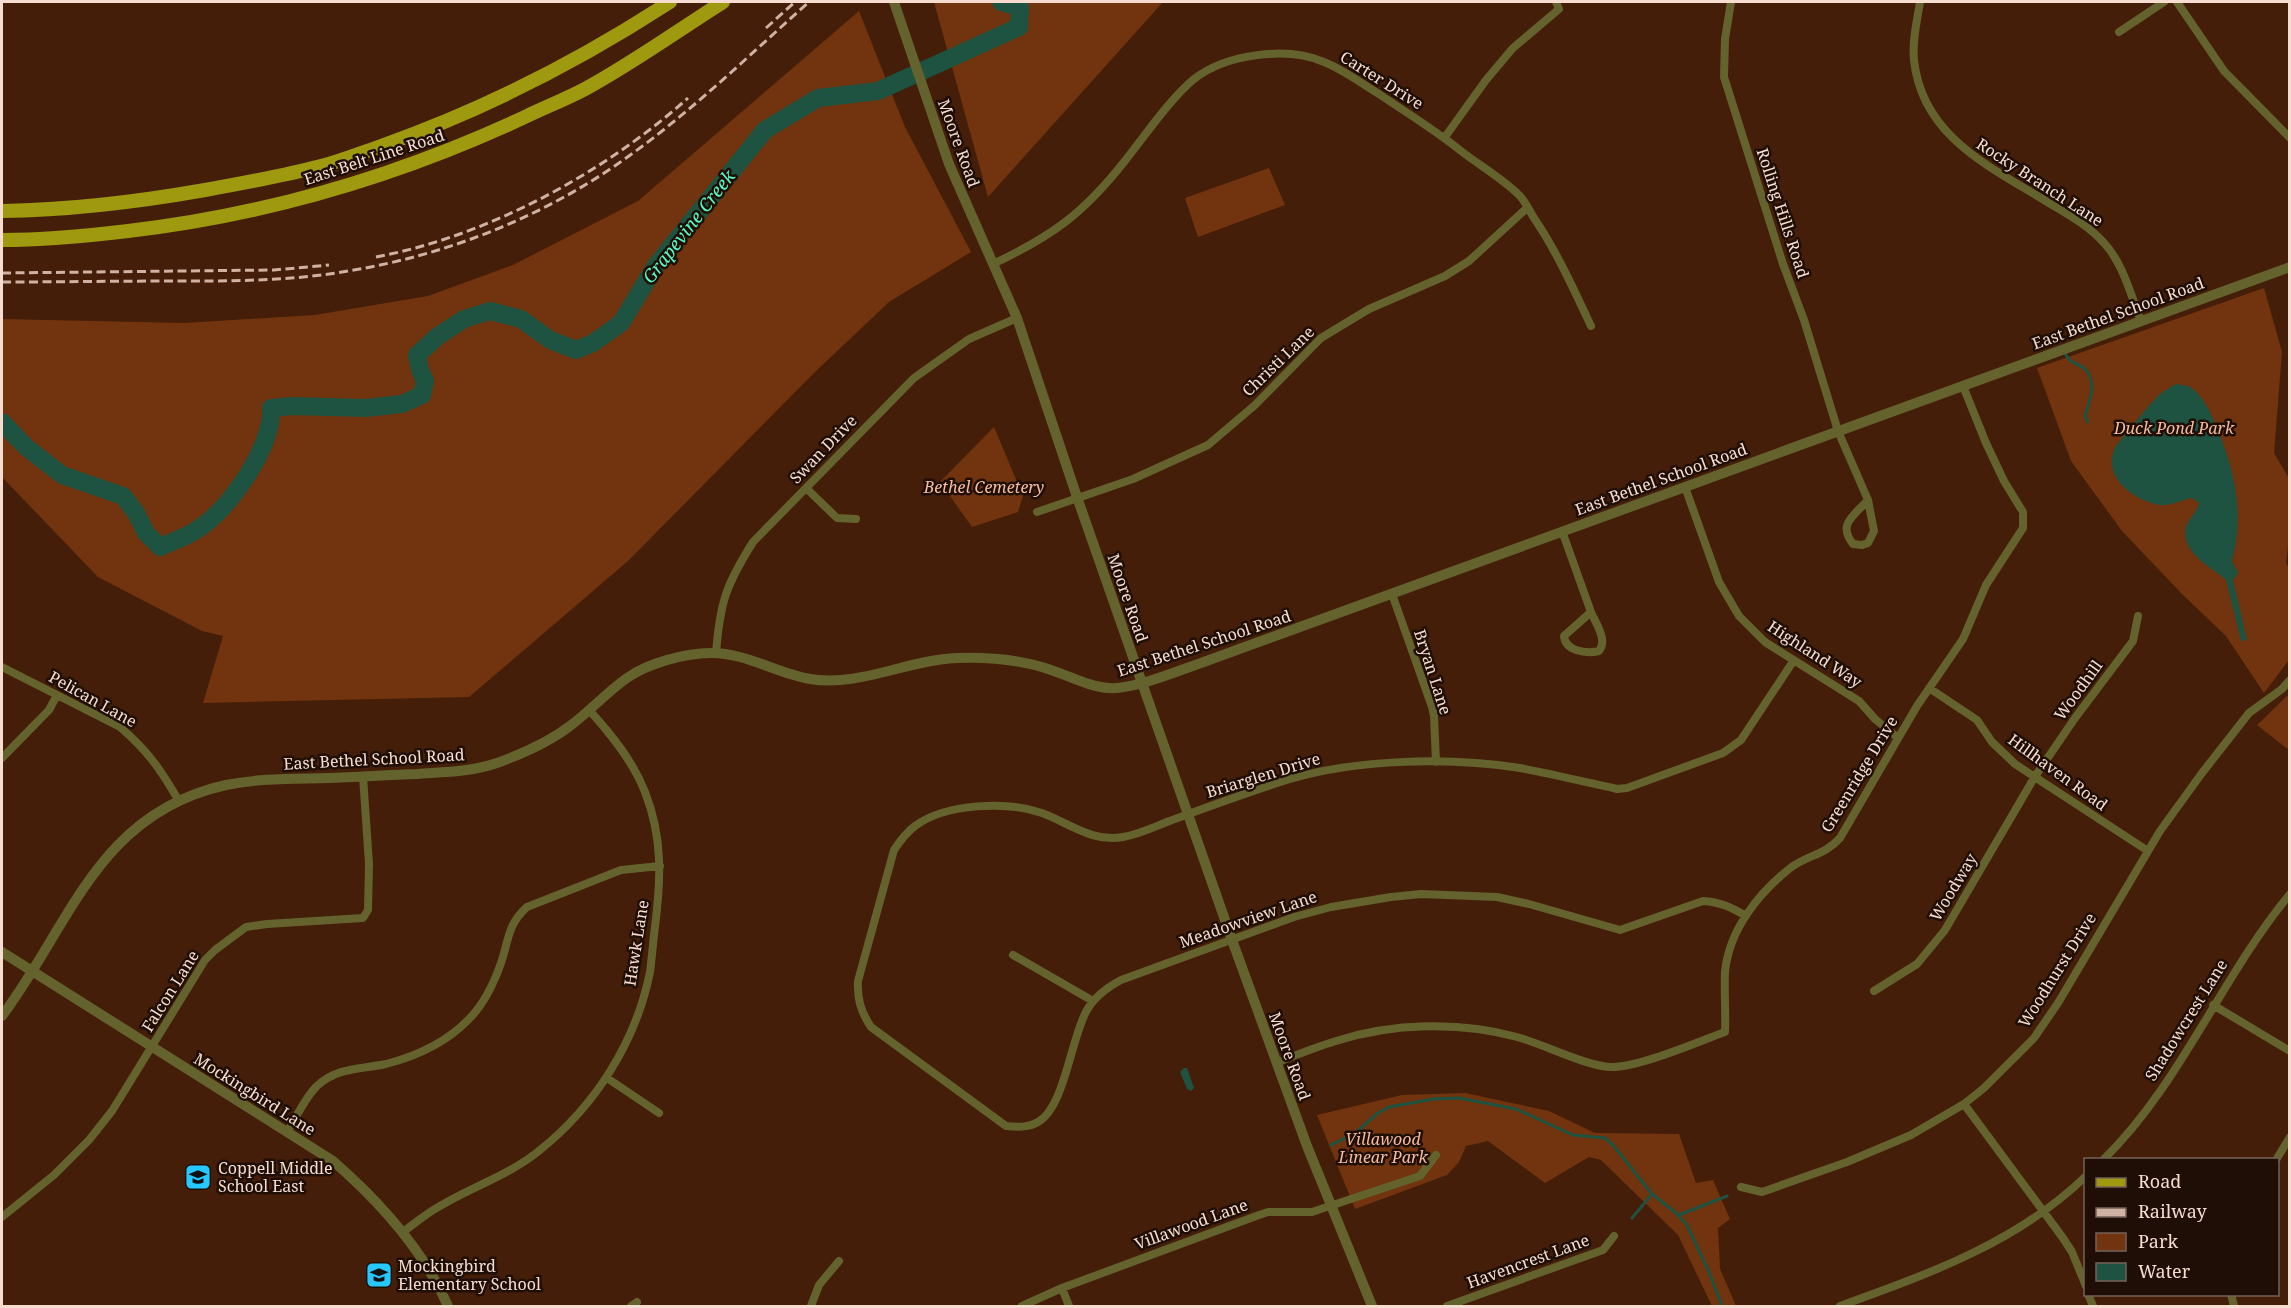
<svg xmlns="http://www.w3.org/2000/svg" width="2291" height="1308" font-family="'Noto Serif',serif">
<rect width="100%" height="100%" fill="#441e08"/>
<path fill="#72340e" d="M934,2H1163L988,197Z
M859,11L905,127L971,252L889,302L814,373L628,561L469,697L203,703L223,636L202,631L98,577L2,477V319L184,323L315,315L428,296L513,265L638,201Z
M1269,168L1285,205L1198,237L1185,198Z
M2264,288L2282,352L2274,453L2290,480V531L2286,563L2290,570L2289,660L2264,693L2226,636L2182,594L2122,531L2071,461L2037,368Z
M994,427L1023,496L1018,512L972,527L940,482Z
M2287,696L2290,699L2289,750L2257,725Z
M1465,1093L1549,1111L1595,1133L1679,1134L1696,1183L1713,1180L1730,1219L1718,1228L1720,1269L1736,1306H1712L1678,1235L1601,1160L1589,1157L1545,1183L1488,1141L1466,1146L1459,1162L1447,1175L1355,1209L1317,1115L1402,1095Z"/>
<path fill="#1d5340" d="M2176,384C2182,385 2189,385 2193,389C2206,400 2213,418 2219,433C2236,475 2244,517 2232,561L2238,573L2233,580L2247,640L2241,641L2226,580C2211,567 2177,551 2187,524C2190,517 2197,512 2199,503L2192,498C2182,500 2170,506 2160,505C2134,501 2101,477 2115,448C2118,442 2155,398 2160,394C2165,390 2171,387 2176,384Z
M1184,1068H1187L1194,1088L1191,1091L1187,1089L1180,1072Z"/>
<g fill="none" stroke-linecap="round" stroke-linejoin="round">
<path stroke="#1d5340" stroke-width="3" d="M2064,351C2070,365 2075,361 2085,369C2098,382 2089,402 2085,416L2088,422
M1331,1145L1354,1134L1378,1113L1389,1107L1433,1099L1459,1098L1516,1109L1573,1135L1605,1138L1613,1145L1652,1194L1676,1213L1687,1225L1709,1272L1722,1306
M1679,1215L1727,1196
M1632,1218L1652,1194"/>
<path stroke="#1d5340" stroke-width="18" d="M2,422L26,447L62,475L123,496L136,513L146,533L160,547C173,541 187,537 198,529C230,509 273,446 271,408L292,406L365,408L402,404L422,395L425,381L420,370L417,355L438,336L464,319L490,311L521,319L550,340L576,350L593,343L621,323L655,267L765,130L818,98L878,91L1019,27L1020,7L1001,2"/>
<path stroke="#64622d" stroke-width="8" d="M1731,2L1725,39L1724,77L1783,264L1804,320L1838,431L1868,500L1874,531L1868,543L1862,545L1853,544C1837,524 1854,516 1868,500
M1920,2C1917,21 1912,41 1914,60C1922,137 1991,167 2049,203C2069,215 2089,226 2104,243C2123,263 2131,296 2141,321
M2177,2L2224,71L2290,138
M2119,32L2164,2
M1445,137L1486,80L1513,48L1559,9L1556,2
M993,264C1052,236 1083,214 1124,162C1145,136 1168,101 1194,79C1226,54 1287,46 1324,62C1344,70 1361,83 1379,94C1407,113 1435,130 1461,151C1479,165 1503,179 1519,195C1525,201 1529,210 1534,218C1557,252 1573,288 1591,326
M1685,487L1719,582L1739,616L1765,642L1859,701L1875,719L1898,738
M806,488L837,518L856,519
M1037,512L1133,479L1208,445L1255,405L1321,338L1369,309L1445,276L1469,261L1527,208
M1562,531L1591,612
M1392,594L1432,707L1434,716L1436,762
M1591,612C1596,624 1608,640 1599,651C1586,654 1565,651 1564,636Z
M716,653C720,602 726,585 753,542L914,378L969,339L1017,318
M2,667L120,727C149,752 160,769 179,801
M1929,688L1977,720L1992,742L2015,764L2148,851
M2,758L49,710L57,695
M1746,916C1731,907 1720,902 1703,901L1620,930L1529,904L1497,897L1421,894L1391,897L1331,907L1294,917L1121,980C1108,987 1095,996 1087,1010C1071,1037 1065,1107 1038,1122C1028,1128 1017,1127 1006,1126L871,1027C861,1012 857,999 858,981L894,850C900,841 907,832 915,826C946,803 1008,801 1042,813C1069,823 1093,843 1123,837C1141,834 1158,825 1175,819C1213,805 1251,791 1290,779C1359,759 1449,757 1520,768C1552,774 1585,782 1617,789L1627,788L1723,753L1741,740L1794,660
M1013,955L1093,1001
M1874,991L1917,964L1945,930L2034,778L2075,718L2133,641L2138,616
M2213,1005L2290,1051
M1276,1063C1296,1055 1316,1047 1336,1041C1392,1023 1460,1021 1517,1037C1543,1044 1588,1067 1612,1067C1640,1067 1697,1042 1725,1032C1726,1012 1724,991 1725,972C1729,930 1758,894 1789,869C1806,855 1824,856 1840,838L1917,706L1963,639L1986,585L2023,528V512L2004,481L1986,443L1963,386
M607,1078L659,1113
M1964,1104L2063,1238L2072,1252L2086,1286
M287,1132C296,1118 306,1096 317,1086C336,1067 363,1069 386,1064C417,1056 447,1042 469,1019C484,1004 494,983 501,963C509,940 507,925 527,907L621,870L660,866
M2103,1160C2181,1084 2221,977 2290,894
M2276,1160L2290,1137
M1741,1187L1762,1192L1847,1162L1911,1135L1964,1104L1984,1088L2034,1038L2058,1003L2160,831L2202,773L2249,713L2282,689L2290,680
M2,1217L54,1175L89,1140L112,1111L205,960L215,950L246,927L267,924L363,918L368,910L369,864L363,776
M403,1232C415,1223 427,1213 440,1206C473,1186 510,1175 540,1150C595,1106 636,1042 650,972C652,957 653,942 655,927C661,879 663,838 645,792C633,761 611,734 589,710
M1062,1288L1069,1306
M2088,1294L2093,1306
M2231,1294L2234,1306
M631,1306L637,1302
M811,1306L819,1285L839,1261
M1022,1306L1062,1288L1259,1215L1268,1212H1312L1420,1176L1436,1155
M1447,1306L1603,1250L1614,1236
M1840,1306C1928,1274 2017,1243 2086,1176"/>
<path stroke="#64622d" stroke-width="10" d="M894,2L949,164L1017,318L1078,500L1232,940L1307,1146L1372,1306
M2,952L333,1161C380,1202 423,1249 448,1306
M2,1016C71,924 98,813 226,785C260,778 294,779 328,778C358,777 387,775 417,774C444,772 471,772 497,763C522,754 549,742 570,726C590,711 607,692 627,678C648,663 686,653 711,653C746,653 776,673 810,679C860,687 907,660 957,658C989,657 1020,659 1051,670C1070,676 1089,687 1109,688C1133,690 1177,671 1201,663L2290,267"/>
<path stroke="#9e990f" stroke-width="14" d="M2,211C70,210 137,202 205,190C244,183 283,176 321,166C341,161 361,153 381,146C484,110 579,61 670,2
M2,240C44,240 86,236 128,231C266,215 401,175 527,116C546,107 566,99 585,89C633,63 677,31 723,2"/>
<path stroke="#cfb2a3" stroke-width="3" stroke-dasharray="9 4.5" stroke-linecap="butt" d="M766,28L795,2
M376,257C488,236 604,173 688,98
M2,273L274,270L329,265
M2,282C61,282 120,281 179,281C233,281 288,281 342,272C440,257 537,220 619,163C687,116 747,57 809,2"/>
</g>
<defs>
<symbol id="school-square" viewBox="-11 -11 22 22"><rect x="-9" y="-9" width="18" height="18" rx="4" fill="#26c8fe" stroke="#1f0e06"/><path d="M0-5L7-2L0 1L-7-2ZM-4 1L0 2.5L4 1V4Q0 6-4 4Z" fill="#111"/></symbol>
</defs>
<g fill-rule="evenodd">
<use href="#school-square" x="183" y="1162" width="30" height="30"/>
<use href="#school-square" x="364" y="1260" width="30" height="30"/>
</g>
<g text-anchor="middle" stroke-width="5" stroke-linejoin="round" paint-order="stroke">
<g font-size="16" fill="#f7ddd0" stroke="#1f0e06">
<text transform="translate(1382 80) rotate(32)" y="6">Carter Drive</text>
<text transform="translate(959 143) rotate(70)" y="6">Moore Road</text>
<text transform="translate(374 157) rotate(-18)" y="6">East Belt Line Road</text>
<text transform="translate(2040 182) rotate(33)" y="6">Rocky Branch Lane</text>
<text transform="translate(1783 213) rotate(72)" y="6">Rolling Hills Road</text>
<text transform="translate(2118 313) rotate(-20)" y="6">East Bethel School Road</text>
<text transform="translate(1278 361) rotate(-44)" y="6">Christi Lane</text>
<text transform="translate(823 449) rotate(-46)" y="6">Swan Drive</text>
<text transform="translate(1661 479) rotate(-20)" y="6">East Bethel School Road</text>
<text transform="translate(1128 598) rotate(71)" y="6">Moore Road</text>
<text transform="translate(1204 643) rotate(-18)" y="6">East Bethel School Road</text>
<text transform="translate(1815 654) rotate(33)" y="6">Highland Way</text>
<text transform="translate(1433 672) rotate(72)" y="6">Bryan Lane</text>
<text transform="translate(2078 690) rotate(-54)" y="6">Woodhill</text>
<text transform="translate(93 699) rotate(29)" y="6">Pelican Lane</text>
<text transform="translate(374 759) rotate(-3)" y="6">East Bethel School Road</text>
<text transform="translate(2058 772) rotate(36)" y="6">Hillhaven Road</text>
<text transform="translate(1859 774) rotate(-59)" y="6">Greenridge Drive</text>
<text transform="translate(1263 775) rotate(-17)" y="6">Briarglen Drive</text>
<text transform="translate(1953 887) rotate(-59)" y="6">Woodway</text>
<text transform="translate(1248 919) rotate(-19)" y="6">Meadowview Lane</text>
<text transform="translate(636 943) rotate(-81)" y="6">Hawk Lane</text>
<text transform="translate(2057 970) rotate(-58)" y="6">Woodhurst Drive</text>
<text transform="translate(170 991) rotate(-58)" y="6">Falcon Lane</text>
<text transform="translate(2186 1020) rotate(-58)" y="6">Shadowcrest Lane</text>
<text transform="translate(1290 1056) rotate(70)" y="6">Moore Road</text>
<text transform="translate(255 1094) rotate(32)" y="6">Mockingbird Lane</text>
<text transform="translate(1191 1224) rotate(-20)" y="6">Villawood Lane</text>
<text transform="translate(1528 1261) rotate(-20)" y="6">Havencrest Lane</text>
</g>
<g font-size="16" font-style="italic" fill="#f6bc9f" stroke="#1f0e06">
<text x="2174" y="434">Duck Pond Park</text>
<text x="984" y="493">Bethel Cemetery</text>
<text x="1383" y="1145">Villawood<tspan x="1383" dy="18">Linear Park</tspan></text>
</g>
<g font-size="16" fill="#f7ddd0" stroke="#1f0e06" text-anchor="start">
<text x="218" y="1174">Coppell Middle<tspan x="218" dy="18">School East</tspan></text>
<text x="398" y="1272">Mockingbird<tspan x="398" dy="18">Elementary School</tspan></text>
</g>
<g font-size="18" font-style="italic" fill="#57fac5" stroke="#1f0e06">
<text transform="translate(689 227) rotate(-52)" y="6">Grapevine Creek</text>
</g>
</g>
<rect width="2291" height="1308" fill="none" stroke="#f7ddd0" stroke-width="6"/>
<rect x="2084" y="1158" width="195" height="138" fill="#1f0e06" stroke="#756157" stroke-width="1.5"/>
<rect x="2096" y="1178" width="30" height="9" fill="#9e990f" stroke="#756157" stroke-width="1.5"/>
<text x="2138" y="1188" font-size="18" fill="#f7ddd0">Road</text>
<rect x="2096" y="1208" width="30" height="9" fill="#cfb2a3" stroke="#756157" stroke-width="1.5"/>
<text x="2138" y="1218" font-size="18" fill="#f7ddd0">Railway</text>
<rect x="2096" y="1233" width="30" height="18" fill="#72340e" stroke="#756157" stroke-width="1.5"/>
<text x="2138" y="1248" font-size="18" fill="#f7ddd0">Park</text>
<rect x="2096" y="1263" width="30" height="18" fill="#1d5340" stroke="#756157" stroke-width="1.5"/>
<text x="2138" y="1278" font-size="18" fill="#f7ddd0">Water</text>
</svg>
